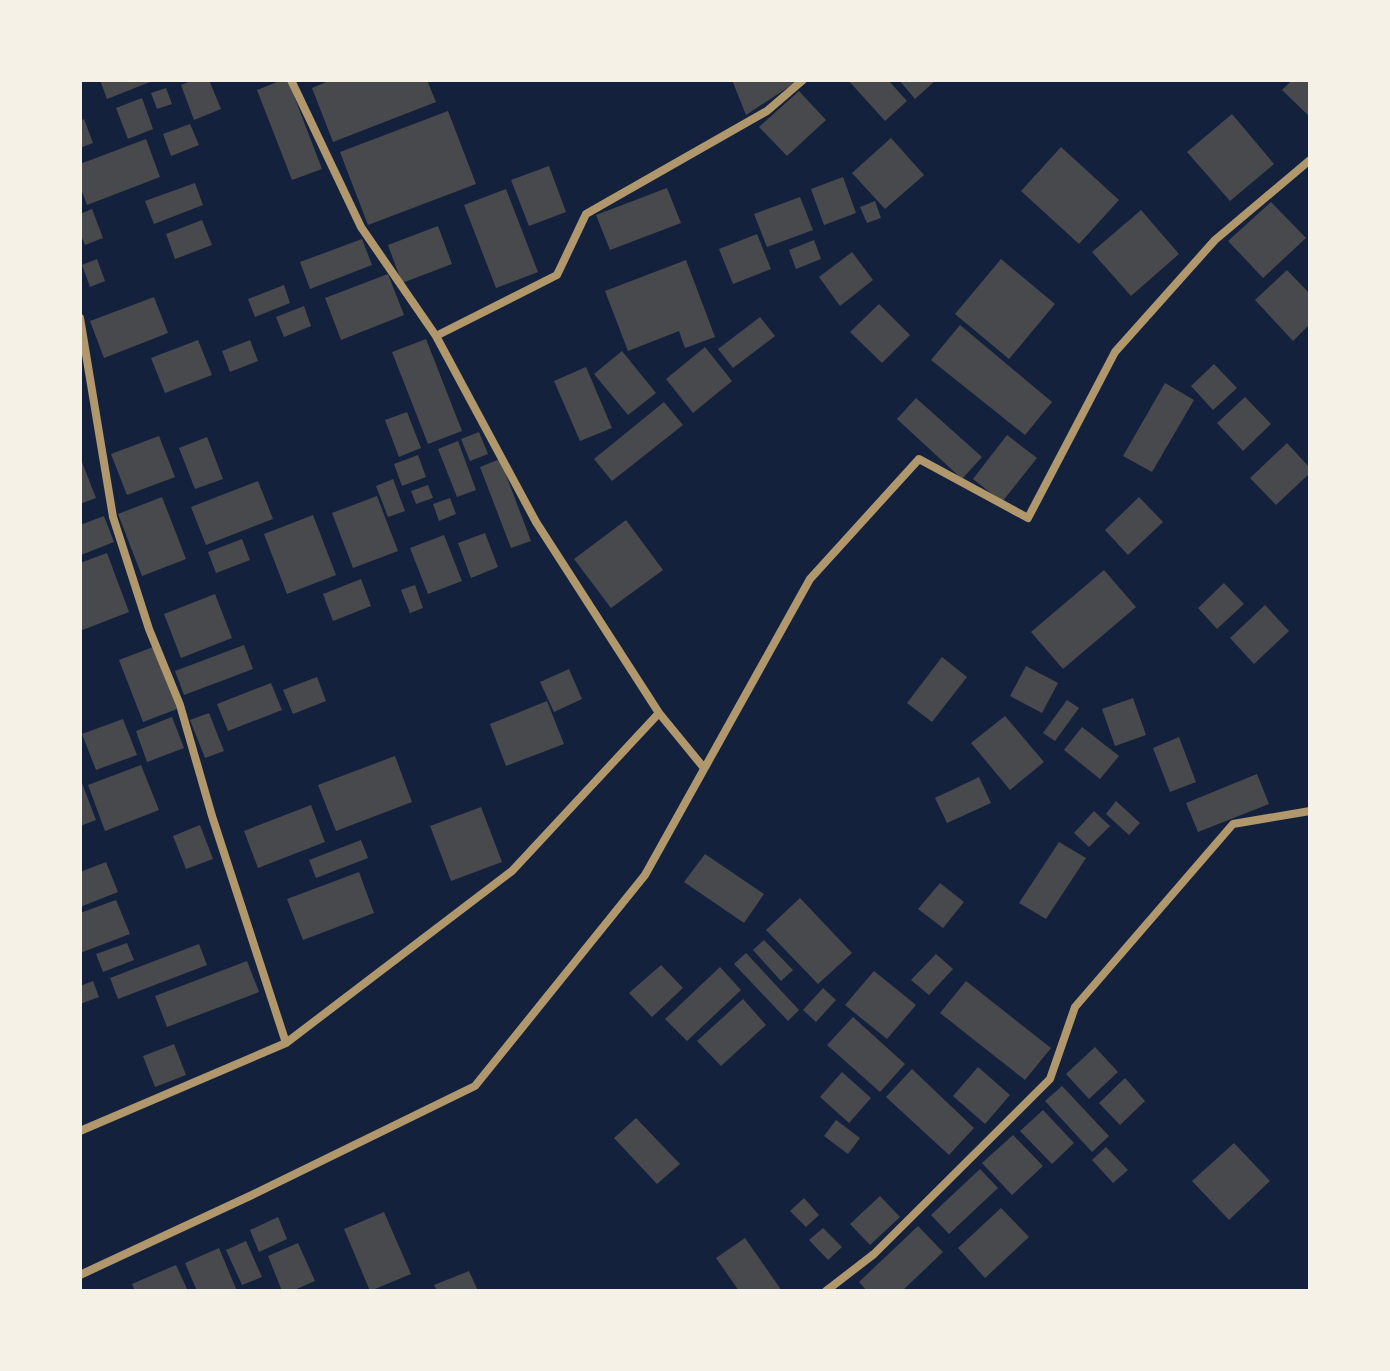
<svg xmlns="http://www.w3.org/2000/svg" width="1390" height="1371" font-family="'Exo 2',sans-serif">
<rect width="100%" height="100%" fill="#14213d"/>
<path fill="#48494c" d="M100,80H155L107,99Z
M193,80H209L221,109L194,120L181,85Z
M282,80H288L322,169L292,180L257,90Z
M331,80H427L436,102L333,142L312,88Z
M732,80H799L746,115Z
M848,80H888L907,101L885,121Z
M899,80H936L915,99Z
M1292,80H1310V117L1282,90Z
M166,88L172,104L157,109L151,93Z
M799,91L826,120L787,156L759,127Z
M142,98L153,129L128,139L116,108Z
M448,111L476,184L368,225L340,152Z
M1232,114L1274,164L1230,201L1187,152Z
M84,119L93,143L80,148V121Z
M190,124L199,145L171,156L163,134Z
M891,138L924,175L885,209L852,173Z
M146,139L160,177L87,205L80,186V164Z
M1061,147L1119,200L1079,244L1021,191Z
M549,166L566,212L529,226L511,180Z
M843,177L856,213L824,225L811,189Z
M195,183L203,205L154,224L145,201Z
M667,188L681,223L610,250L596,215Z
M506,189L538,272L496,288L464,205Z
M800,197L813,230L767,247L754,214Z
M875,201L881,218L867,223L860,207Z
M1271,202L1306,238L1263,278L1228,241Z
M92,209L103,238L85,245L80,233V214Z
M1141,210L1179,254L1131,296L1092,252Z
M202,220L212,245L175,259L166,234Z
M438,226L452,264L402,283L388,245Z
M757,234L771,269L733,284L719,249Z
M362,239L372,265L310,289L300,262Z
M814,240L821,259L796,269L789,250Z
M852,252L873,280L840,306L819,277Z
M97,259L105,281L90,287L82,265Z
M1001,259L1055,304L1009,359L955,314Z
M686,260L715,337L685,348L679,331L628,351L605,291Z
M1287,270L1310,294V324L1293,341L1255,300Z
M388,274L404,315L341,340L325,298Z
M284,285L290,303L255,317L248,299Z
M154,297L168,333L104,358L90,321Z
M879,304L910,335L882,363L850,332Z
M304,306L311,326L284,337L276,317Z
M760,317L775,336L733,368L718,349Z
M960,325L1052,402L1025,435L931,360Z
M426,339L462,431L428,444L392,352Z
M198,340L212,375L165,393L151,358Z
M250,340L258,361L230,372L222,351Z
M705,347L732,381L693,413L666,379Z
M622,351L656,393L628,415L594,374Z
M1214,364L1237,388L1213,410L1191,386Z
M586,367L612,428L580,441L554,381Z
M1165,383L1194,400L1152,472L1123,456Z
M1245,397L1271,424L1243,451L1217,423Z
M916,398L982,457L962,479L897,419Z
M664,402L683,425L612,481L594,459Z
M407,412L421,448L399,457L385,420Z
M479,432L488,454L470,461L461,439Z
M1007,435L1037,458L1002,502L973,479Z
M159,436L175,477L127,495L111,454Z
M207,437L223,479L195,489L179,448Z
M458,441L476,490L457,497L438,449Z
M1287,443L1310,468V473L1276,505L1250,478Z
M418,455L426,477L402,486L394,464Z
M80,457L96,498L80,504Z
M500,459L531,541L511,548L480,467Z
M393,479L405,511L388,517L376,486Z
M258,481L273,519L206,545L191,507Z
M428,485L433,498L416,504L411,491Z
M377,496L398,551L353,568L332,513Z
M162,497L186,559L142,576L118,514Z
M1139,497L1163,522L1128,555L1105,530Z
M450,498L456,514L439,521L433,504Z
M313,515L336,575L287,594L264,534Z
M104,516L114,542L81,555L80,525Z
M626,520L663,570L611,608L574,559Z
M485,533L498,567L471,578L458,543Z
M444,535L462,581L428,594L410,548Z
M242,539L250,560L216,573L208,552Z
M107,553L129,612L80,631V563Z
M1104,570L1136,607L1063,669L1031,632Z
M361,579L371,606L333,621L323,594Z
M1224,583L1244,604L1217,629L1198,608Z
M415,585L423,608L410,613L401,590Z
M215,594L232,638L181,658L164,614Z
M1265,605L1289,631L1254,664L1230,638Z
M244,645L253,669L184,695L175,671Z
M153,647L177,709L143,722L119,660Z
M942,657L967,677L932,722L907,703Z
M1026,666L1058,683L1042,713L1010,696Z
M569,669L582,699L554,712L540,682Z
M317,677L326,701L293,714L283,690Z
M271,683L282,710L228,731L217,704Z
M1133,698L1146,735L1115,746L1102,709Z
M1067,700L1079,708L1055,741L1043,733Z
M547,701L564,744L506,766L490,724Z
M209,713L224,751L205,758L190,720Z
M1005,716L1044,762L1010,790L971,743Z
M172,717L184,748L147,762L136,731Z
M123,719L137,755L96,770L82,734Z
M1082,727L1119,756L1100,779L1064,750Z
M1179,737L1196,782L1170,792L1153,748Z
M395,756L412,802L336,831L318,785Z
M141,765L159,810L105,831L88,785Z
M1257,774L1269,804L1198,832L1186,803Z
M979,777L991,803L947,823L935,798Z
M80,778L96,820L80,826Z
M1116,801L1140,823L1129,835L1106,814Z
M311,805L325,842L258,868L244,831Z
M481,807L502,862L451,881L430,826Z
M1094,811L1110,826L1089,847L1074,833Z
M200,825L213,859L186,869L173,836Z
M361,840L368,858L316,878L309,860Z
M1059,842L1086,858L1046,919L1019,903Z
M705,854L764,894L744,923L684,882Z
M106,862L118,892L80,907V872Z
M359,872L374,913L303,940L287,899Z
M940,883L964,902L943,928L918,909Z
M800,898L852,953L818,984L766,930Z
M116,900L130,934L80,953V913Z
M764,940L793,970L781,981L753,950Z
M127,943L134,960L103,972L96,954Z
M199,944L207,965L118,999L110,978Z
M746,953L799,1010L788,1021L734,964Z
M936,954L953,969L929,995L911,980Z
M247,961L259,992L167,1027L155,996Z
M661,965L683,988L652,1017L629,993Z
M720,967L741,990L687,1041L665,1019Z
M874,971L916,1005L887,1039L845,1005Z
M93,981L99,997L80,1004V986Z
M966,981L1051,1048L1025,1080L940,1013Z
M823,988L836,1000L816,1022L803,1010Z
M743,999L766,1025L721,1066L697,1041Z
M853,1017L905,1064L880,1092L827,1045Z
M174,1044L186,1075L155,1087L143,1056Z
M1095,1047L1118,1072L1089,1099L1066,1074Z
M978,1067L1010,1095L985,1124L953,1096Z
M912,1069L974,1128L949,1155L886,1097Z
M842,1072L871,1098L849,1123L820,1097Z
M1125,1078L1145,1101L1120,1125L1099,1103Z
M1062,1086L1109,1136L1092,1152L1045,1101Z
M1043,1110L1074,1143L1052,1164L1020,1131Z
M636,1118L680,1164L657,1184L614,1138Z
M836,1120L860,1138L848,1154L824,1136Z
M1013,1135L1043,1166L1012,1195L982,1163Z
M1234,1143L1270,1181L1229,1220L1192,1181Z
M1106,1147L1128,1170L1113,1183L1092,1160Z
M980,1169L998,1188L949,1234L931,1215Z
M880,1196L900,1217L870,1245L850,1224Z
M804,1198L819,1215L806,1227L790,1211Z
M1001,1208L1029,1237L985,1278L958,1248Z
M384,1212L411,1274L370,1291L344,1229Z
M278,1217L287,1239L259,1252L250,1230Z
M918,1226L943,1252L902,1291H867L859,1282Z
M823,1228L842,1247L828,1260L809,1240Z
M745,1238L782,1291H739L716,1258Z
M246,1241L262,1277L242,1285L226,1250Z
M298,1243L315,1281L292,1291H282L268,1256Z
M219,1248L237,1291H197L185,1263Z
M176,1265L188,1291H135L132,1284Z
M469,1271L478,1291H437L434,1285Z"/>
<g fill="none" stroke-linecap="round" stroke-linejoin="round">
<path stroke="#b1986c" stroke-width="8" d="M291,80L361,227L436,336L536,522L659,713
M80,318L113,517L149,629L180,705L212,816L286,1043
M436,336L557,275L586,214L767,111L803,80
M80,1131L286,1043L512,871L659,713L704,768
M80,1275L252,1195L475,1086L645,875L810,579L919,459L1028,518L1115,352L1215,240L1310,160
M826,1291L874,1254L1050,1079L1075,1007L1233,824L1310,811"/>
</g>
<rect width="1390" height="1371" fill="none" stroke="#f6f1e7" stroke-width="164"/>
</svg>
